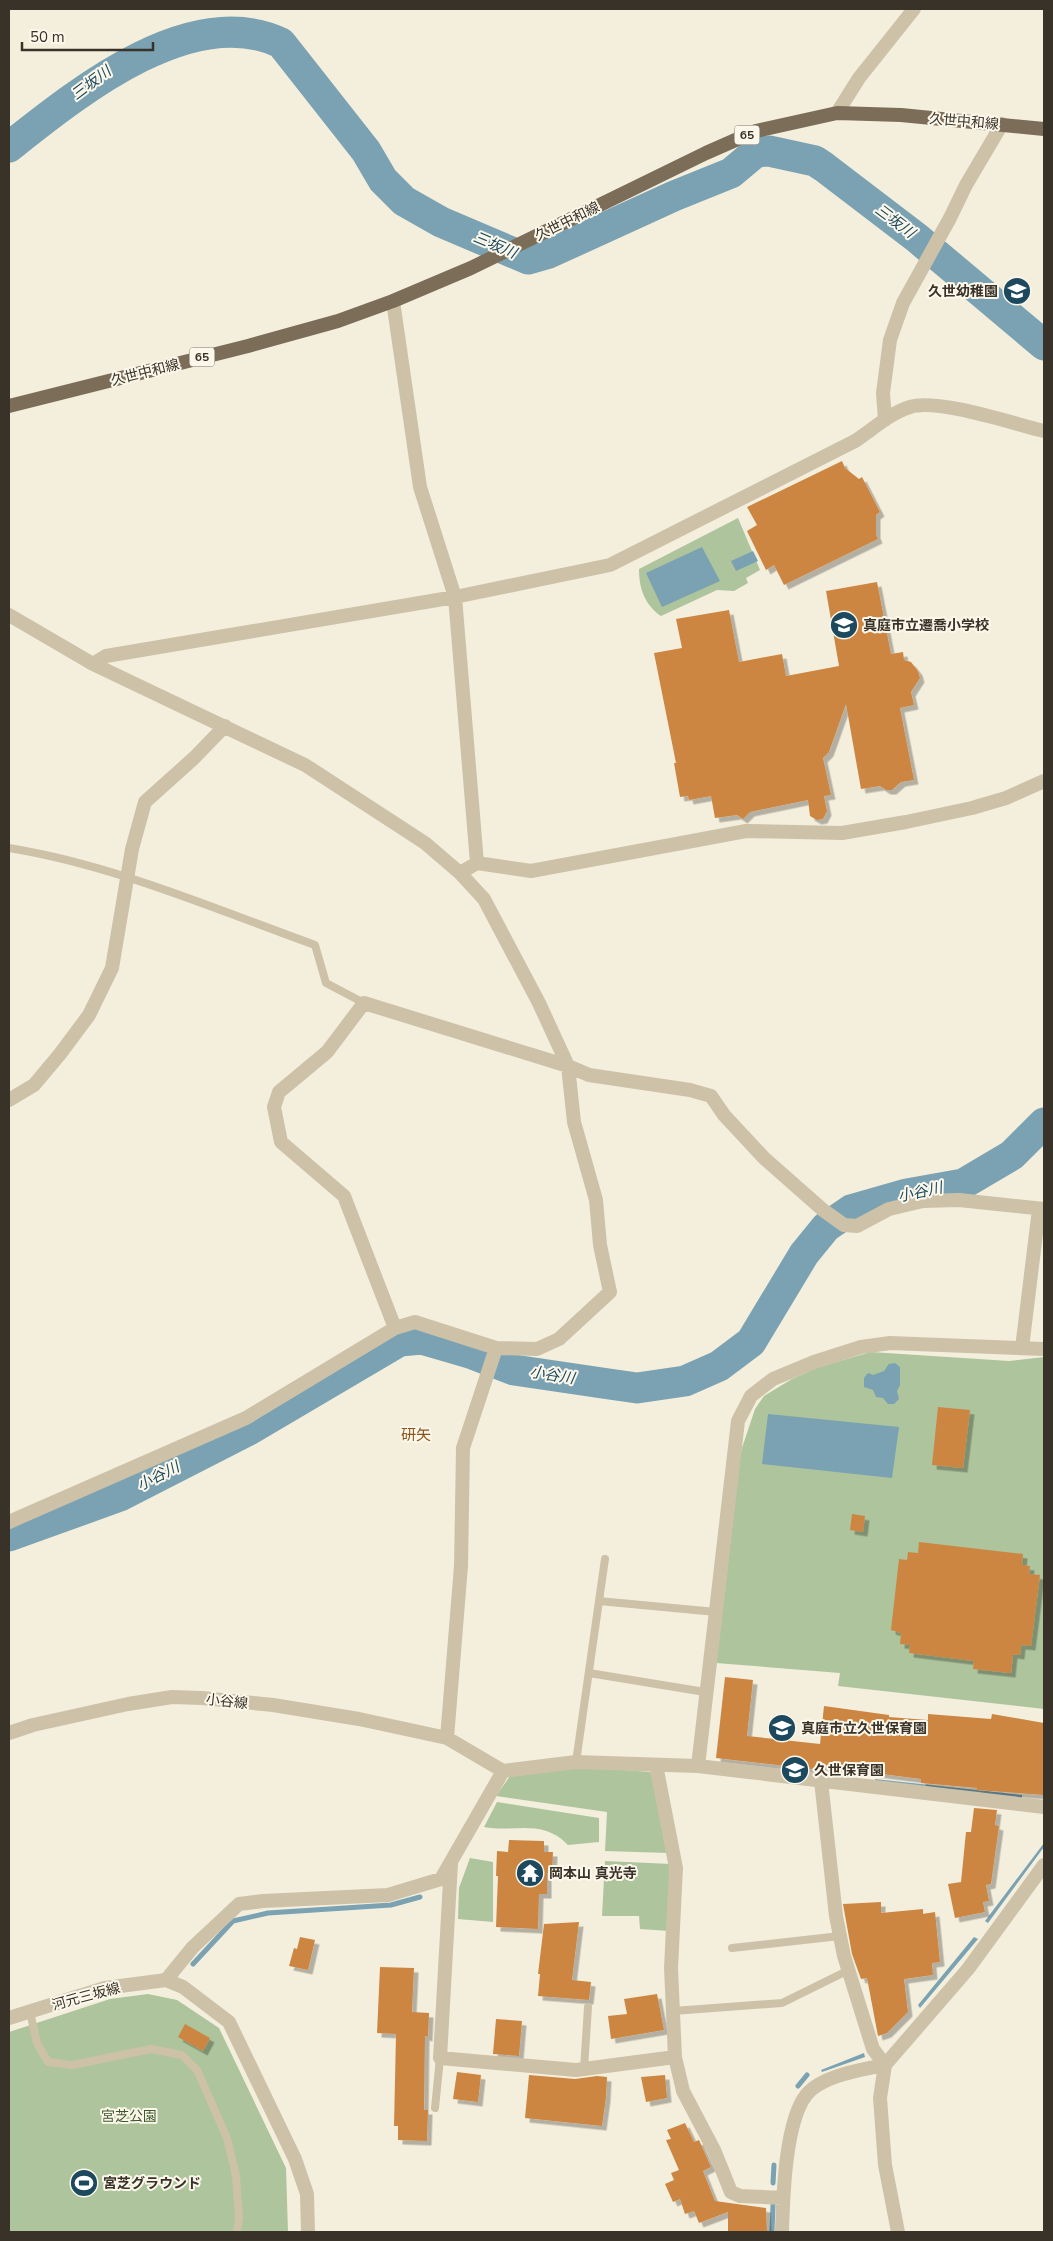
<svg xmlns="http://www.w3.org/2000/svg" width="1053" height="2241" font-family="'Nunito Sans','Noto Sans JP',sans-serif">
<defs>
<filter id="shadow"><feDropShadow dx="4.5" dy="4.5" stdDeviation="0" flood-color="#0004"/></filter>
</defs>
<rect width="100%" height="100%" fill="#f4efdd"/>
<path fill="#adc49c" d="M738,518L760,570L746,578L748,583L734,591L717,590L661,616C645,605 639,589 639,569Z
M871,1352L1009,1361L1044,1357V1709L838,1686L840,1673L716,1663L740,1454L755,1409L764,1396L792,1379L819,1367Z
M585,1767L650,1772L655,1781L669,1853L605,1851L607,1812L496,1796L510,1776Z
M497,1802L599,1818V1842L568,1845C542,1818 514,1833 484,1827Z
M470,1858L493,1862V1922L458,1919L459,1888Z
M605,1861L671,1864L669,1931L640,1929L639,1916H602Z
M148,1994L177,2000L219,2028L286,2168L288,2232H9V2032L110,1999Z"/>
<path fill="#7aa2b2" d="M702,547L720,581L662,607L646,573Z
M753,551L758,561L736,571L731,561Z
M895,1363L900,1367V1385L897,1391L899,1399L894,1404H888L883,1398L876,1397L873,1390L864,1387V1378L868,1373L873,1375L884,1371L889,1364Z
M768,1414L899,1427L892,1478L762,1464Z
M875,1779L1022,1795V1799L874,1783Z
M1044,1843V1847L988,1923L985,1921Z
M974,1937L978,1939L920,2008L918,2005Z
M864,2053L865,2057L822,2072L821,2070Z"/>
<g fill="none" stroke-linecap="round" stroke-linejoin="round">
<path stroke="#7aa2b2" stroke-width="5" d="M193,1964L233,1921L268,1913L391,1905L420,1897
M798,2086L807,2075
M773,2183L774,2165
M772,2232L773,2205"/>
<path stroke="#7aa2b2" stroke-width="31" d="M9,147C76,94 191,0 281,43L366,151L383,180L404,201L441,222L528,259L549,253L674,196L731,173L756,152L769,151L815,161L824,167L917,238L1044,345
M9,1536L120,1496L249,1430L400,1341L422,1339L470,1353L514,1370L609,1384L637,1388L685,1381L719,1366L751,1342L804,1254L826,1227L851,1210L907,1194L963,1184L1012,1155L1044,1123"/>
</g>
<path fill="#cc8643" filter="url(#shadow)" d="M842,461L845,468L859,479L862,477L880,512L876,515V534L878,539L784,585L774,565L766,570L747,531L757,525L747,507Z
M877,582L891,654L903,652L904,660L911,662L918,671L920,678L911,692L914,705L900,708L914,780L901,782L892,790H886L880,786L861,789L846,704L829,752L823,758L831,795L824,796L827,811L823,819L817,820L810,816L808,800L750,812L743,819L737,815L715,818L711,796L689,800L688,796L680,797L674,763H676L654,653L682,648L676,619L729,610L739,662L782,654L786,676L839,666L826,591Z
M938,1407L970,1410L963,1468L932,1465Z
M852,1514L865,1516L863,1532L850,1530Z
M919,1542L1023,1554L1022,1565L1030,1566L1029,1574L1040,1575L1031,1646L1021,1645L1020,1655L1013,1654L1011,1673L973,1669L974,1661L909,1653L910,1645L900,1644L901,1633L891,1630L899,1559L907,1560L908,1552L918,1553Z
M725,1677L753,1680L747,1736L820,1744L824,1706L889,1715V1717L928,1720V1714L991,1719L992,1714L1044,1723V1795L976,1790L977,1788L921,1783V1779L820,1766V1770L716,1758Z
M974,1808L997,1810L995,1825L999,1826L991,1884L986,1885L989,1901L983,1902L985,1912L955,1918L948,1884L961,1882L966,1832H971Z
M509,1840L544,1841V1852H553L552,1874L547,1873V1894H539L538,1929L496,1927L498,1876H496L497,1851L508,1852Z
M881,1902V1913L923,1909V1914L935,1912L940,1962L932,1963L933,1975L904,1979L908,2012L887,2033L878,2036L867,1978L861,1979L852,1954L843,1904Z
M579,1922L572,1980L591,1982L589,2000L538,1996L540,1974H538L544,1924Z
M300,1937L315,1940L308,1970L289,1966L294,1948L297,1949Z
M380,1967L414,1968L412,2012L429,2013L428,2037L425,2036L424,2110H428L427,2141L398,2140V2126H394L396,2034L377,2033Z
M657,1994L664,2030L611,2039L608,2016L627,2014L624,1999Z
M496,2019L522,2021L519,2056L493,2054Z
M185,2024L210,2038L203,2051L178,2037Z
M457,2072L481,2075L478,2102L453,2099Z
M529,2075L575,2079L597,2076L607,2077L606,2097L602,2126L525,2118Z
M665,2075L667,2098L646,2102L641,2077Z
M685,2123L694,2142L699,2140L711,2167L703,2171L715,2201L766,2208L767,2232H728V2212L699,2223L694,2211L685,2214L680,2199L673,2202L665,2184L674,2180L671,2173L679,2170L666,2140L671,2139L667,2130Z"/>
<g fill="none" stroke-linecap="round" stroke-linejoin="round">
<path stroke="#cdc2a8" stroke-width="8" d="M9,848C114,865 215,909 315,945L326,983L364,1003
M599,1601L716,1612
M589,1673L705,1692
M576,1762L605,1559
M732,1948L840,1936
M673,2011L782,2003L849,1970
M30,2012L37,2043L48,2062L72,2065L151,2049L182,2055L197,2070L227,2138L236,2176L239,2218L237,2232
M584,2069L588,2007
M435,2108L440,2058"/>
<path stroke="#cdc2a8" stroke-width="14" d="M837,113L859,78L914,9
M393,301L420,487L455,597L477,863
M885,420L883,393L890,340L903,303L950,218L966,185L1002,124
M9,615L93,664L305,765L425,843L460,873L484,899L539,1003L568,1066L574,1122L596,1200L600,1245L610,1292L559,1339L537,1349L496,1348L415,1322L395,1328L246,1418L9,1522
M93,664L106,656L455,597L610,565L855,441C872,430 890,413 910,407C937,398 1014,424 1044,431
M460,873L477,863L531,871L746,831L842,833L906,822L972,808L1006,798L1044,781
M9,1100L34,1085L60,1054L89,1015L112,968L132,849L145,802L194,758L225,726
M395,1328L344,1196L281,1142L274,1107L279,1092L327,1052L364,1003L568,1066L589,1075L690,1090L711,1096L724,1115L764,1158L823,1210L844,1225L857,1226L889,1209L923,1201L959,1200L1044,1209
M1022,1348L1039,1209
M9,1733L33,1725L128,1704L172,1697L202,1698L273,1705L359,1719L447,1738L503,1771L576,1762L698,1766L1044,1807
M447,1738L461,1566L463,1448L496,1348
M656,1765L676,1868L671,1968L675,2057L683,2091L714,2150L731,2192L740,2196L783,2198
M698,1766L738,1421L751,1396L773,1379L814,1362L861,1347L890,1343L1044,1349
M821,1781L836,1916L844,1956L873,2049L885,2065
M451,1863L440,2058L576,2070L675,2057
M166,1980L193,1947L239,1904L263,1901L388,1895L441,1879L503,1771
M782,2232C783,2198 785,2120 807,2094C822,2076 863,2069 885,2065
M898,2232L885,2165L880,2098L885,2065L968,1969L1044,1865"/>
<path stroke="#cdc2a8" stroke-width="14" d="M9,2018L105,1988L166,1980L183,1987L229,2022L295,2159L307,2194L308,2232"/>
<path stroke="#7c6d59" stroke-width="14" d="M9,406L248,346L338,321L393,301L471,268L706,153L756,131L837,113L901,115L1044,129"/>
</g>
<defs>
<symbol id="school-disc" viewBox="-11 -11 22 22"><circle r="9.5" fill="#1c495d" stroke="#fbf7ea"/><path d="M0-5L7-2L0 1L-7-2ZM-4 1L0 2.5L4 1V4Q0 6-4 4Z" fill="#fff"/></symbol>
<symbol id="temple-disc" viewBox="-11 -11 22 22"><circle r="9.5" fill="#1c495d" stroke="#fbf7ea"/><path d="M0-6L5-2H3V0L6.5 2.5H4V6H1.5V3h-3V6H-4V2.5H-6.5L-3 0V-2H-5Z" fill="#fff"/></symbol>
<symbol id="stadium-disc" viewBox="-11 -11 22 22"><circle r="9.5" fill="#1c495d" stroke="#fbf7ea"/><path d="M0-5a6.5 5 0 1 0 0 10a6.5 5 0 1 0 0-10ZM-3.5-1.8h7v3.6h-7Z" fill="#fff"/></symbol>
</defs>
<g fill-rule="evenodd">
<use href="#school-disc" x="1001" y="275" width="32" height="32"/>
<use href="#school-disc" x="828" y="609" width="32" height="32"/>
<use href="#school-disc" x="766" y="1712" width="32" height="32"/>
<use href="#school-disc" x="779" y="1754" width="32" height="32"/>
<use href="#temple-disc" x="514" y="1857" width="32" height="32"/>
<use href="#stadium-disc" x="68" y="2167" width="32" height="32"/>
</g>
<g text-anchor="middle" stroke-width="4" stroke-linejoin="round" paint-order="stroke">
<g fill="#fbf7ea" stroke="#736d63" stroke-width="1">
<rect x="734.5" y="125.5" width="25" height="19" rx="4"/>
<rect x="189.5" y="347.5" width="25" height="19" rx="4"/>
</g>
<g font-size="12" font-weight="bold" fill="#393229">
<text x="747" y="139">65</text>
<text x="202" y="361">65</text>
</g>
<g font-size="14" fill="#393229" stroke="#fbf7ea">
<text transform="translate(964 121) rotate(5)" y="5">久世中和線</text>
<text transform="translate(567 221) rotate(-26)" y="5">久世中和線</text>
<text transform="translate(145 372) rotate(-14)" y="5">久世中和線</text>
<text transform="translate(227 1701) rotate(6)" y="5">小谷線</text>
<text transform="translate(86 1996) rotate(-15)" y="5">河元三坂線</text>
</g>
<g font-size="14" font-weight="bold" fill="#393229" stroke="#fbf7ea" text-anchor="start">
<text x="998" y="296" text-anchor="end">久世幼稚園</text>
<text x="863" y="630">真庭市立遷喬小学校</text>
<text x="801" y="1733">真庭市立久世保育園</text>
<text x="814" y="1775">久世保育園</text>
<text x="549" y="1878">岡本山 真光寺</text>
<text x="103" y="2188">宮芝グラウンド</text>
</g>
<g font-size="14" fill="#3d592b" stroke="#fbf7ea">
<text x="129" y="2121">宮芝公園</text>
</g>
<g font-size="15" font-style="italic" fill="#1c495d" stroke="#fbf7ea">
<text transform="translate(91 83) rotate(-37)" y="5">三坂川</text>
<text transform="translate(895 221) rotate(37)" y="5">三坂川</text>
<text transform="translate(495 245) rotate(23)" y="5">三坂川</text>
<text transform="translate(920 1192) rotate(-12)" y="5">小谷川</text>
<text transform="translate(552 1375) rotate(9)" y="5">小谷川</text>
<text transform="translate(158 1476) rotate(-27)" y="5">小谷川</text>
</g>
<g font-size="15" fill="#8d531d" stroke="#fbf7ea">
<text x="416" y="1440">研矢</text>
</g>
</g>
<rect width="1053" height="2241" fill="none" stroke="#393229" stroke-width="20"/>
<path d="M22 42v8h131v-8" fill="none" stroke="#393229" stroke-width="2.5"/>
<text x="30" y="42" font-size="15" fill="#393229" stroke="#fbf7ea" stroke-width="4" paint-order="stroke">50 m</text>
</svg>
